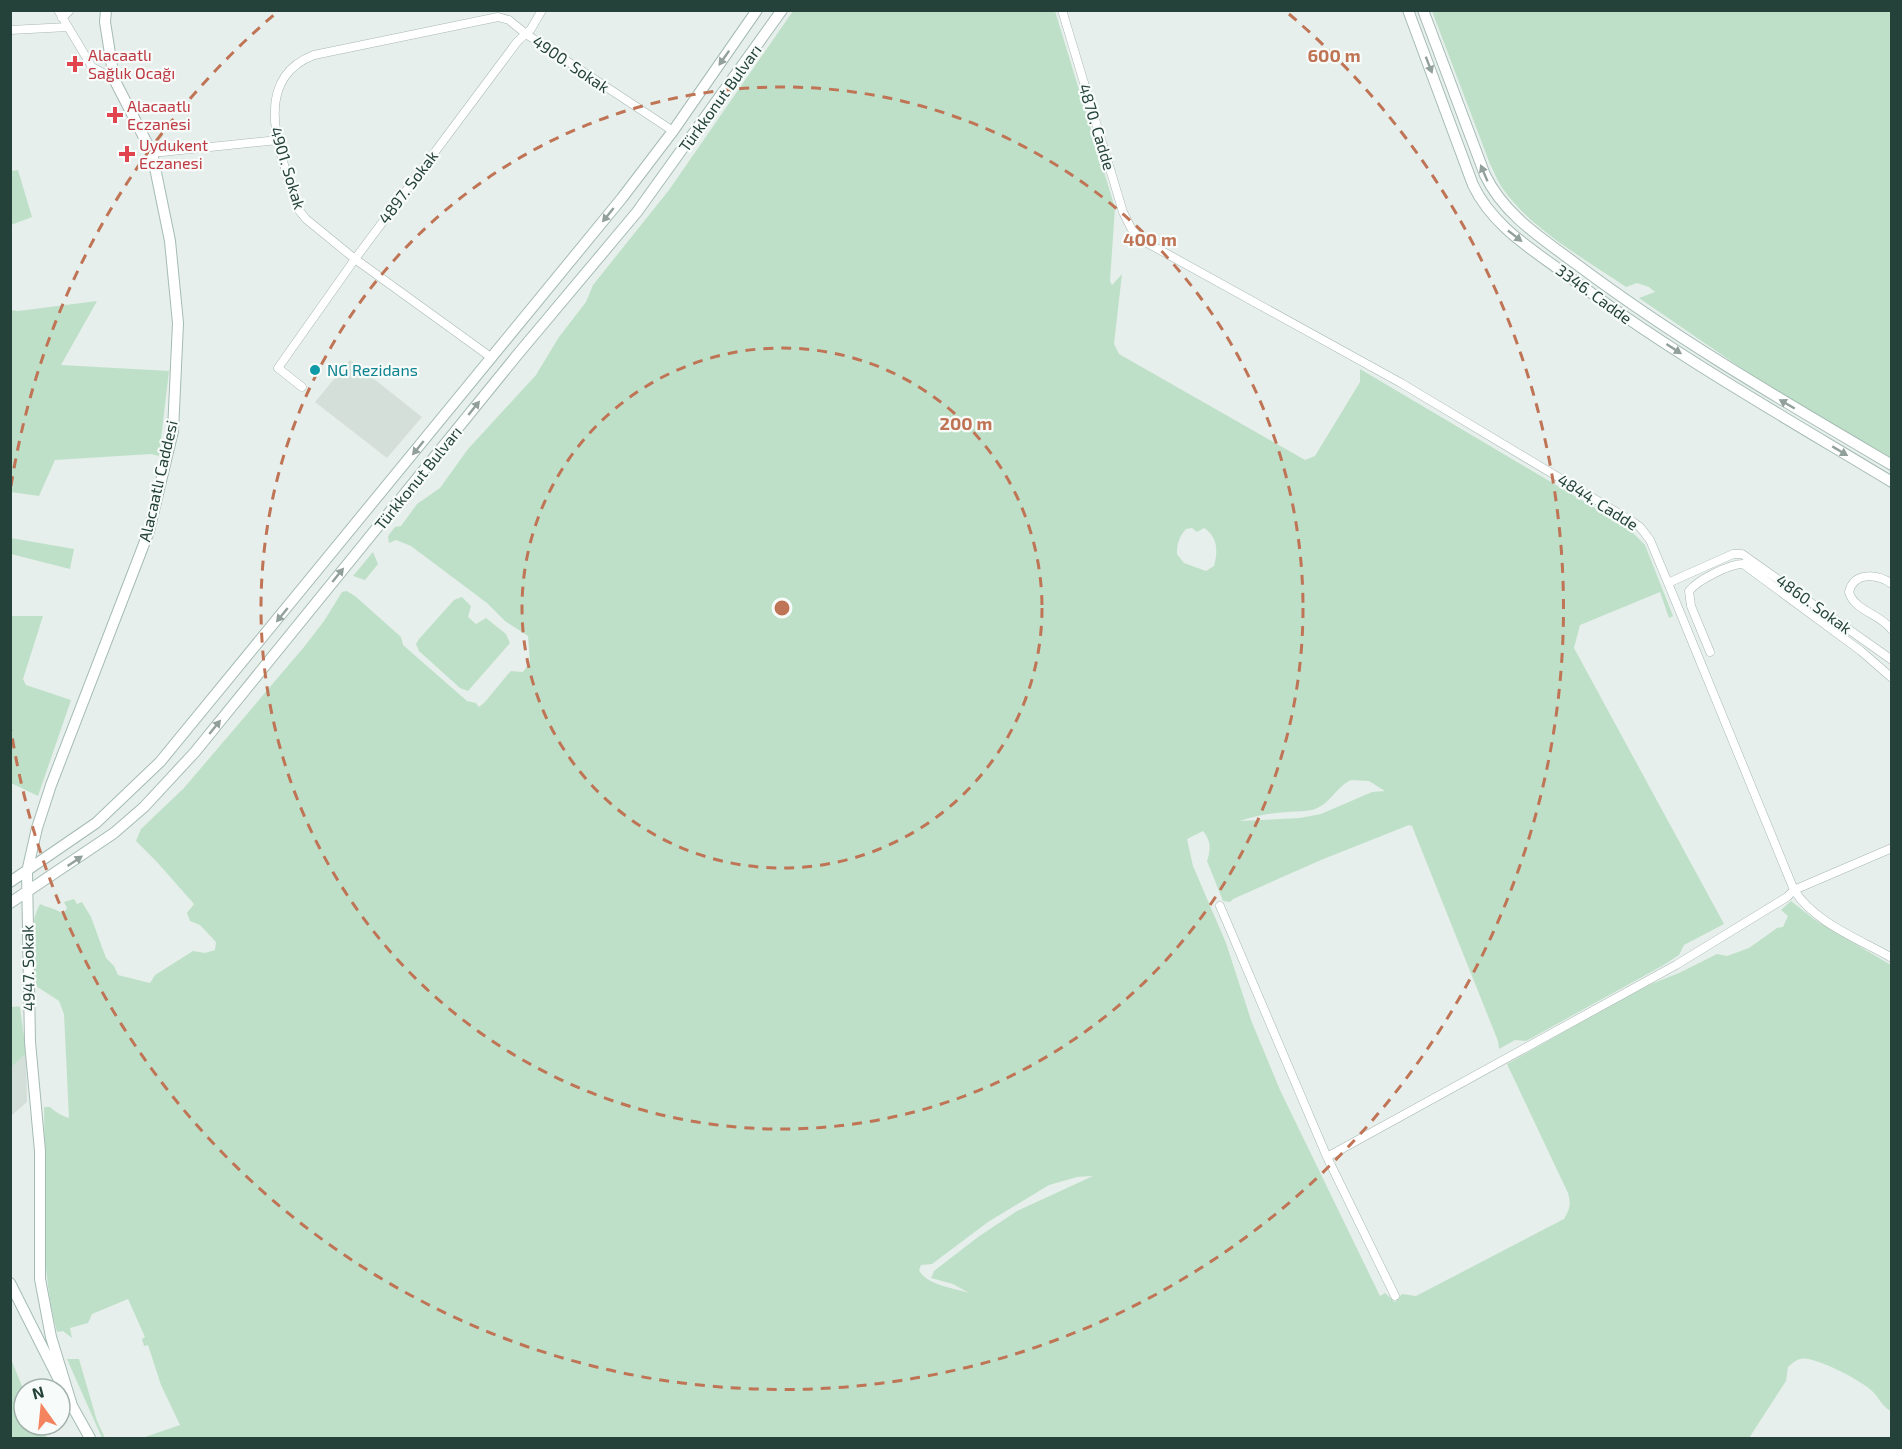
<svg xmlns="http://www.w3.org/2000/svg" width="1902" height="1449" font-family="'Exo 2',sans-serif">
<rect width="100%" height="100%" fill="#e6efeb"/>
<path fill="#d4dfda" d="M350,360L422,417L387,458L315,402Z
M19,1006L26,1053L27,1102L11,1116V1007Z"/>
<path fill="#bfe0c8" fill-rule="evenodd" d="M793,11H1055L1115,208L1110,281L1112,285L1122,274L1114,344L1119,354L1305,460L1315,456L1360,382V369L1627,527L1645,545L1673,616L1669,618L1660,592L1580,625L1574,648L1724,924L1684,945L1679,955L1662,966L1526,1041L1515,1040L1499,1049L1498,1041L1412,826L1409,825L1321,860L1233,899L1230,902L1223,901L1207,861C1211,849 1211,841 1203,831L1187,839L1193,866L1226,943L1251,1020L1280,1090L1380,1296L1385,1293L1395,1302L1402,1294L1416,1296L1564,1219C1570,1209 1571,1204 1568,1193L1507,1064L1641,988L1679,973L1717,954L1727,956L1749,948L1777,928L1783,927L1788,916L1781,910L1791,901L1815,920L1891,965V1411C1882,1407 1879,1397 1872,1391C1862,1381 1813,1355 1800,1359C1796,1360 1791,1364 1788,1367L1786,1381L1749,1438H142L180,1425L161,1385L148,1345L144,1346L142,1339L145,1337L128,1299L92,1314L88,1323L70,1328L72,1338L63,1331L57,1332C37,1258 46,1182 44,1107H50C55,1112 63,1116 69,1118L64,1014L59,1001L36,986C34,960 27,927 40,904C48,908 55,908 63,914L67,908L64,902L74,899L77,904L82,902L91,917L106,958L114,966L118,975L150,983L155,975L193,951L205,953L215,950L216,942L200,925L190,921L187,913L194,904L157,862L136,841L141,829L184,788L304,647L324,621L342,592L347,591L355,596L401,637L403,645L467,701L476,703L479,707L485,702L508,674L511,671L523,672L530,662L528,636L505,621L487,603L411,546L396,540L389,543L388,536L395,527L401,526L417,504L440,488L468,449L536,375L559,337L586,302L593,285L669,190ZM1192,528L1197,532L1204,528C1218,537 1218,551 1214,566L1206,571L1184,563L1177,554C1177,543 1179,537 1186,529ZM1351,780L1369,781L1385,791L1372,792L1321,814L1300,818L1240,821C1254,816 1272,813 1287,812C1295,811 1307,812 1315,809C1331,803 1336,787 1351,780ZM1093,1176L1017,1211L978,1237L934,1271L931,1278L953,1284L969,1293C954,1288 926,1285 919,1270L921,1265L932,1264L988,1222L1049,1185L1077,1177Z
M1432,11H1891V465L1760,381L1639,298L1655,292L1649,287L1637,283L1626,287C1584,258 1533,231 1503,189C1498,182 1494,172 1490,164Z
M18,170L32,217L11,225V171Z
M97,301L61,365L169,371L159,456L151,454L55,460L39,496L11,492V310L18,311Z
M11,538L74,549L70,569L11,554Z
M373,552L378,564L365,580L353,576Z
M462,597L471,606L468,617L476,624L486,618L506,634L510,643L468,691L460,688L419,651L416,644L419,639L454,600Z
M10,616H43L23,679L26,685L71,700L38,796L11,783Z
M11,1007H20L26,1053L11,1067Z
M11,1359L24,1391V1425H40L47,1438H11Z
M67,1359H79L97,1421L105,1438H102Z"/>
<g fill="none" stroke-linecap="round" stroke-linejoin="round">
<defs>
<path id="street" d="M58,10L92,67L114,79
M1062,10L1123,212L1131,228L1140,239L1401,383L1633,522L1640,527L1650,540L1668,583L1794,890C1815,923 1859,939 1892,958
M62,18L70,10
M10,30L68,27
M152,153L278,140
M492,358L355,259L306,219L298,209C284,161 246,81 314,55L498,17L509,20L526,34L673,131
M302,387L278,368L355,259L517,42L531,29L542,10
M1668,583L1733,554H1742L1892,660
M1892,584C1878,574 1854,571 1849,592C1854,611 1881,614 1892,630
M1710,652L1691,606L1689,591C1698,580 1729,564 1743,564L1861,651L1892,678
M1220,906L1327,1157L1395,1296
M1327,1157L1676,965L1787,897L1794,890L1892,848"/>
<path id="secondary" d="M1408,10L1473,185C1492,225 1530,248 1564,273C1668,351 1781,415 1892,482
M1423,10L1485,175C1505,216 1543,239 1579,266C1678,340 1785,402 1892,465
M10,882L96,823L160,762L622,198L673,131L757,10
M10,903L114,833L144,807L195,752L518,354L637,212L782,10
M10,1283L60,1382
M71,1404L90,1438
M73,1409L51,1337L40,1279V1151L30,1042L27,872L37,828L51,785L149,531L173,431L178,323L170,241L152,153L114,79L105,22L106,10"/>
</defs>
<use href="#street" stroke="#a8b8b2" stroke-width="9"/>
<use href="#secondary" stroke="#a4bbb3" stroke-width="12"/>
<use href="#street" stroke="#fff" stroke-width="8"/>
<use href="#secondary" stroke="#fff" stroke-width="10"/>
</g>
<defs><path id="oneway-solid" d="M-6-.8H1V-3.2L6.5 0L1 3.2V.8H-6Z" transform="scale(1.5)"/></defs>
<g fill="#92a09c">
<use href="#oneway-solid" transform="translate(724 58) rotate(125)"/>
<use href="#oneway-solid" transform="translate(1429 65) rotate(69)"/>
<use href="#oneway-solid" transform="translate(1484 173) rotate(-113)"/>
<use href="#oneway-solid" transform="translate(608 215) rotate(129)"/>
<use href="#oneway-solid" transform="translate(1515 236) rotate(38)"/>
<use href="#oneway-solid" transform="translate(1674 349) rotate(33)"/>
<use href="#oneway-solid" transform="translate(1787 404) rotate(-150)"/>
<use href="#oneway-solid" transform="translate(474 408) rotate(-51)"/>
<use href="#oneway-solid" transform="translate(418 448) rotate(129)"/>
<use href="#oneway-solid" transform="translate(1840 451) rotate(31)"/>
<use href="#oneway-solid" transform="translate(338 575) rotate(-51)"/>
<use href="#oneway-solid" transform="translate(282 615) rotate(129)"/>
<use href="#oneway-solid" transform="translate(215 727) rotate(-51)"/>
<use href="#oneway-solid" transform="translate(75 861) rotate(-34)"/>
</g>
<g fill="none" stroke="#c07456" stroke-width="3" stroke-dasharray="10 8">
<circle cx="782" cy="608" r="260"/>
<circle cx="782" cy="608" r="521"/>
<path d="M11 486A781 781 0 0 1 275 14M1289 14A781 781 0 1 1 11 730"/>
</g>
<g fill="#e0444e" stroke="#f7fbf9" stroke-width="2">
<path d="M72 55h6v6h6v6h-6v6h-6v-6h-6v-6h6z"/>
<path d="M112 106h6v6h6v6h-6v6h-6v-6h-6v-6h6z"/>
<path d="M124 145h6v6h6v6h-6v6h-6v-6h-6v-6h6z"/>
</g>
<circle fill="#0f9aa8" stroke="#f7fbf9" stroke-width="2" cx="315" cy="370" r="6"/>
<g text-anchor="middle" stroke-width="4.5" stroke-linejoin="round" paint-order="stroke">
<g font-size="16" fill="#be3a42" stroke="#f7fbf9" text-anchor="start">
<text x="88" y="61">Alacaatlı<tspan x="88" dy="18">Sağlık Ocağı</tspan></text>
<text x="127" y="112">Alacaatlı<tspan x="127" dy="18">Eczanesi</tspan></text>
<text x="139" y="151">Uydukent<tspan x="139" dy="18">Eczanesi</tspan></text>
</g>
<g font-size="16" fill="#24423a" stroke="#f7fbf9">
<text transform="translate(571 64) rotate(34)" y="6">4900. Sokak</text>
<text transform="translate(720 98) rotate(-54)" y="6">Türkkonut Bulvarı</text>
<text transform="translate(1097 127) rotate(73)" y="6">4870. Cadde</text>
<text transform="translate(288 168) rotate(73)" y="6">4901. Sokak</text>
<text transform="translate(408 187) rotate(-53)" y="6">4897. Sokak</text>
<text transform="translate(1594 294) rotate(36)" y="6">3346. Cadde</text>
<text transform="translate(418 478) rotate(-51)" y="6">Türkkonut Bulvarı</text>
<text transform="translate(158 481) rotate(-77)" y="6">Alacaatlı Caddesi</text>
<text transform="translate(1598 502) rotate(32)" y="6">4844. Cadde</text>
<text transform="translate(1814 604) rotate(36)" y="6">4860. Sokak</text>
<text transform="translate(28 968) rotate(-91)" y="6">4947. Sokak</text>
</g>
<g font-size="16" fill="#0d838f" stroke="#f7fbf9" text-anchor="start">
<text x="327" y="376">NG Rezidans</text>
</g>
</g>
<circle cx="782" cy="608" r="9" fill="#c07456" stroke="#f7fbf9" stroke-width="3"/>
<g font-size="18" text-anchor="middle" font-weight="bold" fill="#c07456" stroke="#f7fbf9" stroke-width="4.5" stroke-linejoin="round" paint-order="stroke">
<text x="1334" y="62">600 m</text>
<text x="1150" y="246">400 m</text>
<text x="966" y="430">200 m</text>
</g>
<rect width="1902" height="1449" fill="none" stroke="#24423a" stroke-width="24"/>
<g transform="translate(42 1407) rotate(345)"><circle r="28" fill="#f7fbf9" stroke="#a3b1ad" stroke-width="1.5"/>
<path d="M0-4.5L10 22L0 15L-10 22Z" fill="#f4845f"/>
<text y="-9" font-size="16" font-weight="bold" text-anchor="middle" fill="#24423a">N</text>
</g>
</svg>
